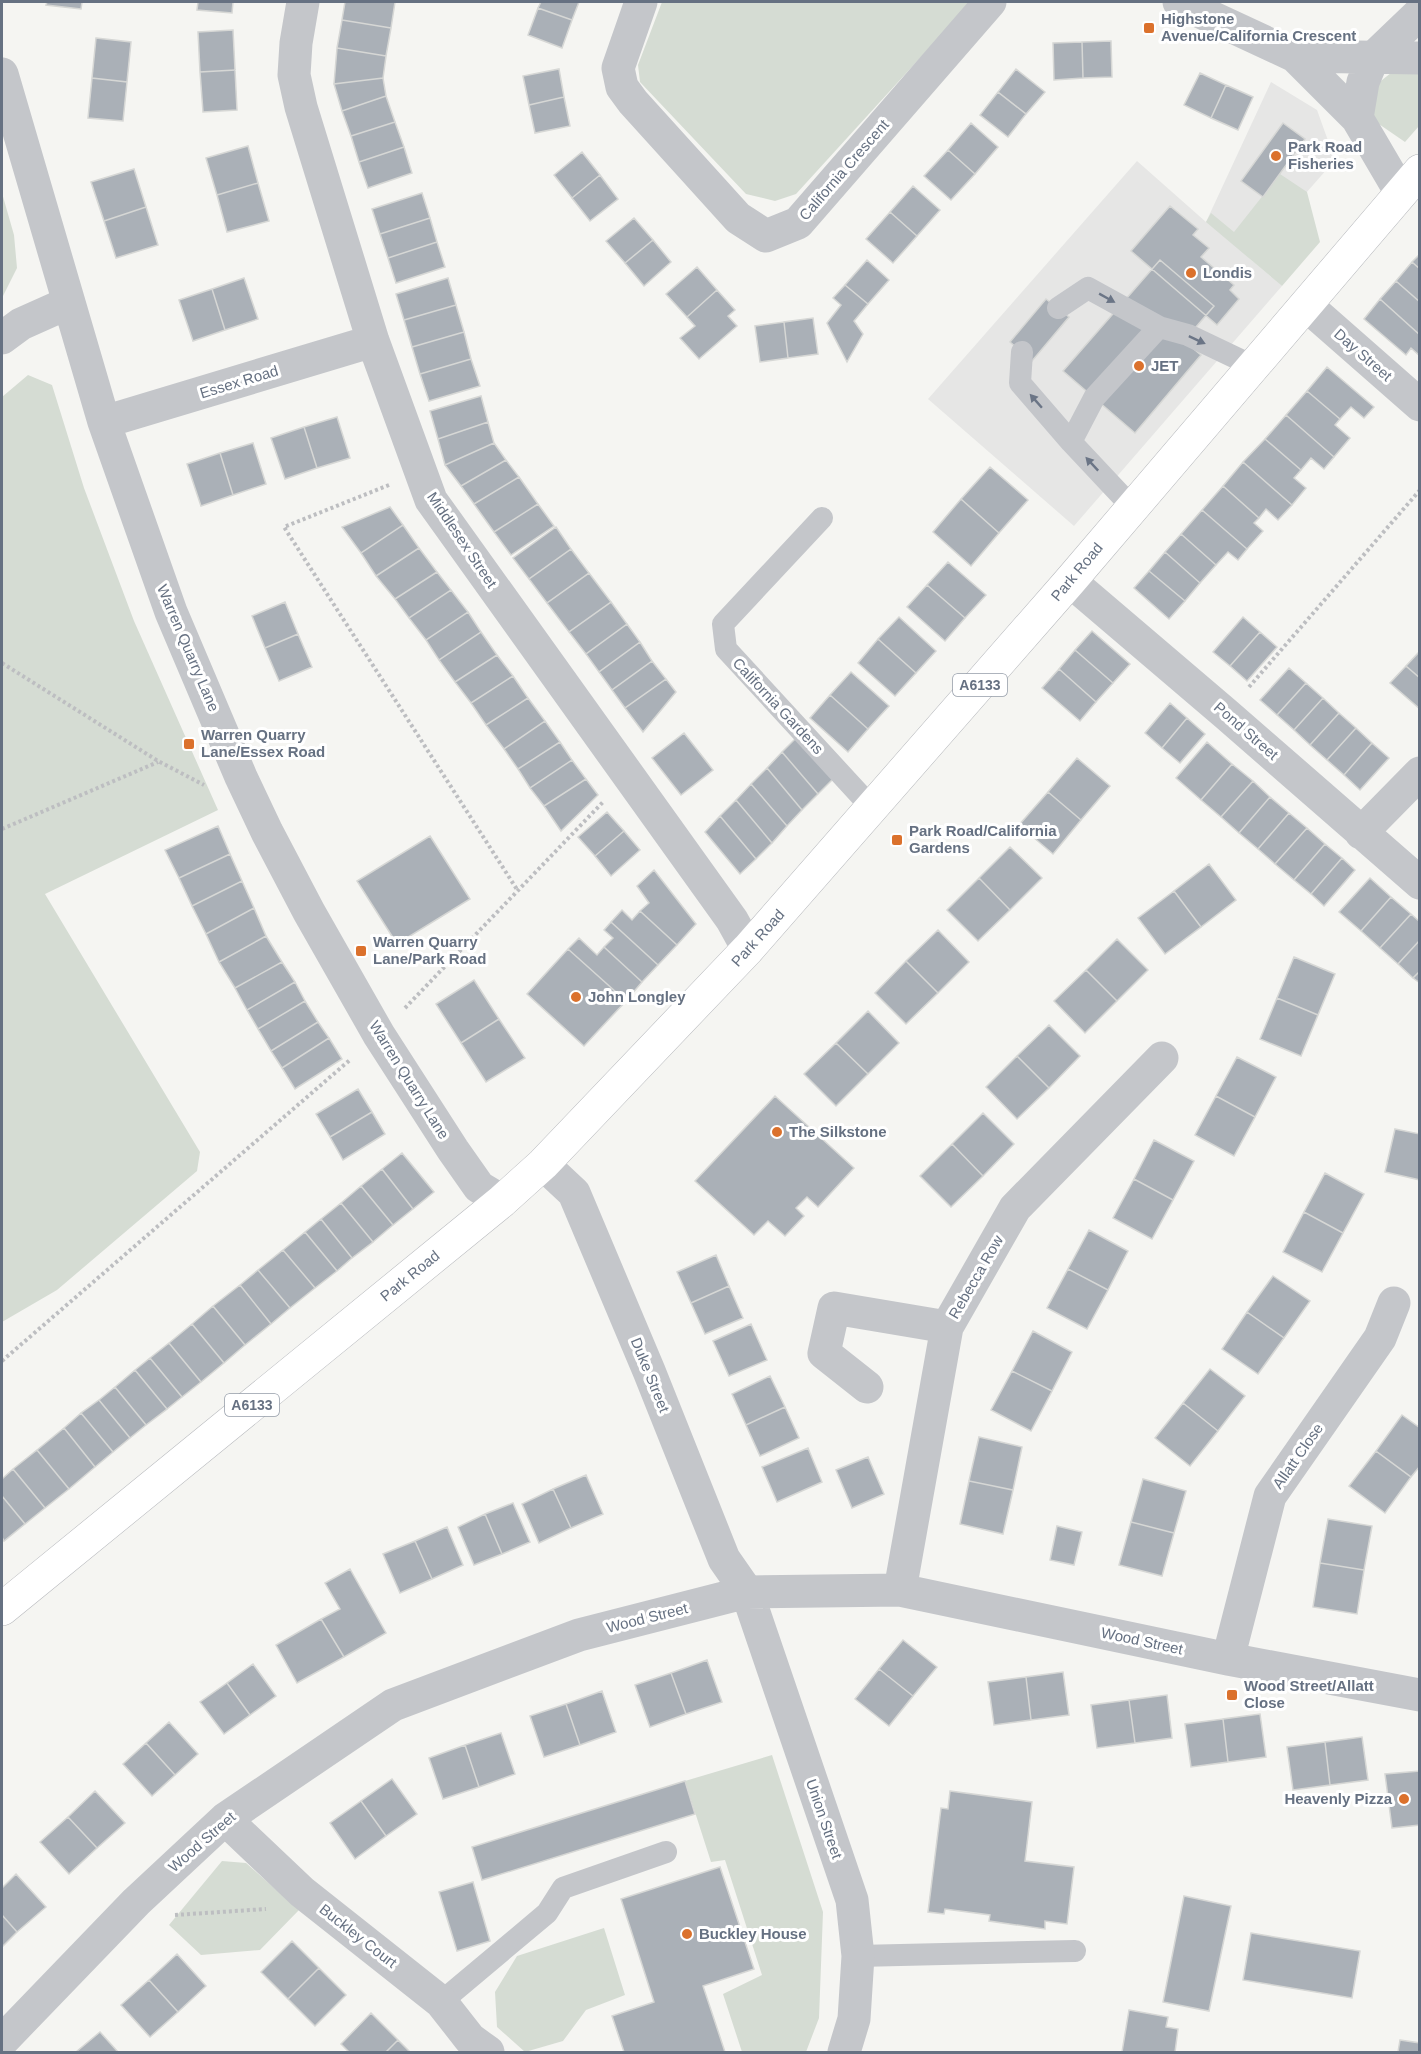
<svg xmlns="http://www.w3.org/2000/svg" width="1421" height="2054" font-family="Arial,sans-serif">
<rect width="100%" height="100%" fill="#f5f5f2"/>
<path fill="#e6e6e5" d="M1271,82L1317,110L1335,160L1249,258L1282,286L1074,526L928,399L1137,161L1206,222Z"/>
<path fill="#d5dcd3" d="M662,2H971L796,194L775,201L746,194L640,82L638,65Z
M1401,65L1419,67V126L1405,142L1373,120L1372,88Z
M1280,174L1307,192L1320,242L1282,286L1206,222L1211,213L1234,232Z
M2,193L14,235L17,268L2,298Z
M28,375L52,385L84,488L134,621L218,810L45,894L200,1152L197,1171L57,1290L2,1322V397Z
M772,1755L823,1912L819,2018L806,2052H742L723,1994L762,1975L725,1860L711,1862L685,1781Z
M222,1861L246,1863L299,1910L260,1950L201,1955L169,1925Z
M604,1928L625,1995L586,2010L563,2041L525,2052L497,2027L495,1992L517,1956Z"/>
<path fill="#aab0b7" stroke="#d6d7d5" stroke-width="1.5" d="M47,2H82L81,9L46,5Z
M198,2H233L232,13L197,10Z
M345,2H395L391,28L342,20Z
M541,2H579L572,20L538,8Z
M538,8L572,20L562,48L528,35Z
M342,20L391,28L386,56L337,48Z
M233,30L235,70L200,72L198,32Z
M96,38L131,42L127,82L92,78Z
M1111,41L1112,77L1083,78L1082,42Z
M1082,42L1083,78L1054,80L1053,43Z
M337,48L386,56L383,78L334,84Z
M559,69L564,97L529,105L523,76Z
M1016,69L1045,92L1026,114L998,92Z
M235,70L237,110L203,112L200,72Z
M1200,73L1226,85L1211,118L1184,105Z
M92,78L127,82L123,121L88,118Z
M383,78L386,96L342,111L334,84Z
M1226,85L1253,97L1238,130L1211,118Z
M998,92L1026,114L1008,137L980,115Z
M386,96L395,122L351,136L342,111Z
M564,97L570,126L535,133L529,105Z
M395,122L404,147L359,162L351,136Z
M971,123L998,147L975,174L948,150Z
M1283,123L1305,139L1263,197L1241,181Z
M248,146L258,183L217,195L206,158Z
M404,147L412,173L368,188L359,162Z
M948,150L975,174L951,200L924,176Z
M582,152L600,175L572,198L554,175Z
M134,169L146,207L104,221L91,182Z
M600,175L618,199L590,221L572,198Z
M258,183L269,221L227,232L217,195Z
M913,186L940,210L917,236L890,212Z
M422,193L430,218L380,234L372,209Z
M1170,206L1198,229L1193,235L1209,248L1201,257L1234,285L1230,290L1239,299L1217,325L1131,251Z
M146,207L158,245L116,258L104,221Z
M890,212L917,236L893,263L866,239Z
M430,218L437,242L388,258L380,234Z
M634,218L653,240L625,263L606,241Z
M653,240L671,262L644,286L625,263Z
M437,242L445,267L396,283L388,258Z
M1420,254V269L1412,262Z
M867,260L889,280L868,304L845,285Z
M1160,260L1214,306L1184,341L1201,355L1135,433L1063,371Z
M1412,262L1420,269V302L1396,281Z
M697,267L717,290L687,317L666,294Z
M244,278L258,319L225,330L212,289Z
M448,278L456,305L404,320L396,294Z
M1396,281L1420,302V335L1380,299Z
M845,285L868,304L854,321L863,334L847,362L827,323L841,305L833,298Z
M212,289L225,330L193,341L179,300Z
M717,290L735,310L728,316L737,326L699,359L680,338L695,326L687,317Z
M1046,299L1069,317L1032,361L1010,342Z
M1380,299L1420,335V356L1411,348L1406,355L1364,319Z
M456,305L464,332L412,347L404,320Z
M813,318L818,354L788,358L784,322Z
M784,322L788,358L760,362L755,326Z
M464,332L471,359L420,374L412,347Z
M471,359L480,386L429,401L420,374Z
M1327,367L1374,407L1364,418L1351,407L1340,419L1307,391Z
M1307,391L1340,419L1335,425L1350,438L1334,457L1286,415Z
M481,396L488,422L438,439L430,411Z
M1286,415L1334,457L1324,469L1311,458L1301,470L1265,439Z
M337,417L350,458L317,468L304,427Z
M488,422L494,443L445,465L438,439Z
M304,427L317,468L285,479L271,438Z
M1265,439L1301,470L1294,478L1306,488L1292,505L1243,462Z
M253,443L266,484L233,495L220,453Z
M494,443L506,460L461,486L445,465Z
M220,453L233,495L201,506L187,464Z
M506,460L519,477L474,504L461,486Z
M1243,462L1292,505L1278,520L1266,509L1259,518L1223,486Z
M990,467L1028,500L999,533L961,499Z
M519,477L538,504L494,532L474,504Z
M1223,486L1259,518L1254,523L1263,531L1247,549L1202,510Z
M961,499L999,533L971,566L933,532Z
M538,504L554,526L511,555L494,532Z
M390,507L403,525L361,553L342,527Z
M1202,510L1247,549L1238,560L1228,552L1216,565L1181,534Z
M403,525L419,548L376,576L361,553Z
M556,527L571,549L529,579L513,558Z
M1181,534L1216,565L1200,583L1165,552Z
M419,548L437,572L395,599L376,576Z
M571,549L589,573L547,603L529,579Z
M1165,552L1200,583L1185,601L1149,571Z
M948,562L986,595L965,618L927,585Z
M1149,571L1185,601L1169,619L1134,588Z
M437,572L451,590L409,618L395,599Z
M589,573L611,602L569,632L547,603Z
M927,585L965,618L945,641L907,607Z
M451,590L468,612L426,640L409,618Z
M285,602L298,634L265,648L252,616Z
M611,602L627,624L586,654L569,632Z
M468,612L481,632L439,660L426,640Z
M899,617L936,651L916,673L878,639Z
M1243,617L1260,632L1230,666L1213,652Z
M627,624L640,642L599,672L586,654Z
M1092,631L1130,664L1113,683L1075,650Z
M481,632L497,655L455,682L439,660Z
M1260,632L1277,647L1247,681L1230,666Z
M298,634L312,667L279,681L265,648Z
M878,639L916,673L895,696L858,663Z
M640,642L652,661L612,690L599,672Z
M1075,650L1113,683L1096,702L1059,669Z
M1420,651V678L1406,666Z
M497,655L513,676L471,703L455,682Z
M652,661L666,679L625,708L612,690Z
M1406,666L1420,678V709L1390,683Z
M1289,668L1306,683L1277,715L1260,700Z
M1059,669L1096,702L1080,721L1042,688Z
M851,672L889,706L868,729L830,695Z
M513,676L528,698L486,725L471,703Z
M666,679L676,692L643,732L625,708Z
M1306,683L1323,698L1294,730L1277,715Z
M830,695L868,729L848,752L810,718Z
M528,698L545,721L504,749L486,725Z
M1323,698L1339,713L1310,745L1294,730Z
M1170,703L1187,718L1162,748L1145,733Z
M1339,713L1356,728L1327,760L1310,745Z
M1187,718L1205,734L1180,763L1162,748Z
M545,721L560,742L518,769L504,749Z
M1356,728L1372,743L1344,775L1327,760Z
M684,733L713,770L681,795L652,758Z
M798,736L834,778L818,794L782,752Z
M560,742L572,760L530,788L518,769Z
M1207,742L1232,764L1201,800L1176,778Z
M1372,743L1389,758L1360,790L1344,775Z
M782,752L818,794L802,810L767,768Z
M1077,758L1110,786L1081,820L1048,792Z
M572,760L586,779L544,806L530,788Z
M1232,764L1253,781L1221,817L1201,800Z
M767,768L802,810L787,826L751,784Z
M586,779L598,795L561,831L544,806Z
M1253,781L1270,797L1239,833L1221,817Z
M751,784L787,826L772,843L736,800Z
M1048,792L1081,820L1053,854L1019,825Z
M1270,797L1289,813L1258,849L1239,833Z
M736,800L772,843L756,859L720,816Z
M607,812L624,831L595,856L578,837Z
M1289,813L1307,828L1275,864L1258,849Z
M720,816L756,859L740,874L705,832Z
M218,826L230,854L179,878L165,850Z
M1307,828L1325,844L1294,880L1275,864Z
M624,831L640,850L611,876L595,856Z
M430,836L470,899L397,944L357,881Z
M1325,844L1342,858L1311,894L1294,880Z
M1010,847L1042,878L1010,910L979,878Z
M230,854L242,881L192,906L179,878Z
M1342,858L1355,870L1324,906L1311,894Z
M1209,864L1236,900L1201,927L1174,891Z
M654,870L696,924L677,945L640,911L649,903L637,886Z
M979,878L1010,910L978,941L947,910Z
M1370,878L1391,897L1361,931L1339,912Z
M242,881L254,908L206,934L192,906Z
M1174,891L1201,927L1165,954L1138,918Z
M1391,897L1411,914L1380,948L1361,931Z
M254,908L266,936L219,962L206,934Z
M622,910L632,920L640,911L677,945L658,965L611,922Z
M1411,914L1420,922V940L1398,964L1380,948Z
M611,922L658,965L642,982L604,947L613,938L604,930Z
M938,930L969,962L938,993L906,961Z
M266,936L282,962L235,988L219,962Z
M579,938L597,955L604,947L642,982L626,1001L568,949Z
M1117,939L1148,970L1117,1001L1086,970Z
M1420,940V971L1413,978L1398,964Z
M568,949L626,1001L584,1046L527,994Z
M1294,957L1335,974L1318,1015L1277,998Z
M906,961L938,993L906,1024L875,993Z
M282,962L295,982L247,1010L235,988Z
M1086,970L1117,1001L1085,1033L1054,1001Z
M1420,971V983L1413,978Z
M474,980L499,1019L461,1043L436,1004Z
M295,982L305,1001L258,1029L247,1010Z
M1277,998L1318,1015L1301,1056L1260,1039Z
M305,1001L318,1022L271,1051L258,1029Z
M868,1011L899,1043L868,1074L836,1043Z
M499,1019L525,1058L486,1082L461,1043Z
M318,1022L329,1038L282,1068L271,1051Z
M1049,1025L1080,1056L1049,1088L1017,1056Z
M329,1038L342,1059L295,1089L282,1068Z
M836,1043L868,1074L836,1106L804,1074Z
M1017,1056L1049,1088L1017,1119L986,1087Z
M1237,1057L1276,1077L1255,1117L1216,1096Z
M358,1089L372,1112L330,1137L316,1114Z
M775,1096L854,1168L818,1207L807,1197L796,1208L804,1216L785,1236L768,1221L754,1235L695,1181Z
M1216,1096L1255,1117L1234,1156L1195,1135Z
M372,1112L385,1134L343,1160L330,1137Z
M983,1113L1014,1144L983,1176L952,1144Z
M1395,1129L1420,1134V1180L1385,1172Z
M1154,1140L1194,1161L1173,1200L1134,1179Z
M952,1144L983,1176L951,1207L920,1176Z
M402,1153L434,1192L413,1209L382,1169Z
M382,1169L413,1209L393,1225L361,1186Z
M1325,1173L1364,1194L1343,1233L1304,1212Z
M1134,1179L1173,1200L1152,1239L1113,1218Z
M361,1186L393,1225L373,1242L341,1203Z
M341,1203L373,1242L352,1258L321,1219Z
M1304,1212L1343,1233L1322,1272L1283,1252Z
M321,1219L352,1258L337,1271L305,1232Z
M1089,1230L1128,1251L1108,1290L1068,1269Z
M305,1232L337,1271L315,1288L283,1250Z
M283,1250L315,1288L290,1308L258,1270Z
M716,1255L729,1286L691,1303L677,1272Z
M1068,1269L1108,1290L1087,1329L1047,1308Z
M258,1270L290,1308L271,1324L240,1285Z
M1273,1276L1310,1301L1284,1338L1247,1312Z
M240,1285L271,1324L245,1345L213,1306Z
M729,1286L743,1318L705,1334L691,1303Z
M213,1306L245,1345L224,1363L192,1324Z
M1247,1312L1284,1338L1258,1374L1222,1349Z
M192,1324L224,1363L201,1382L169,1343Z
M751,1324L767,1360L729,1376L713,1341Z
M1033,1331L1072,1352L1052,1391L1012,1371Z
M169,1343L201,1382L182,1397L150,1358Z
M150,1358L182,1397L167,1409L135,1370Z
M1210,1369L1245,1396L1218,1431L1183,1403Z
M135,1370L167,1409L146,1425L115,1387Z
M1012,1371L1052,1391L1031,1431L991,1410Z
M770,1376L785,1407L746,1425L732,1394Z
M115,1387L146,1425L130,1438L99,1400Z
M99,1400L130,1438L113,1452L81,1413Z
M1183,1403L1218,1431L1190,1466L1155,1438Z
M785,1407L799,1438L760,1456L746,1425Z
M81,1413L113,1452L95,1467L64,1428Z
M1402,1415L1420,1428V1466L1411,1477L1376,1451Z
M64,1428L95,1467L69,1489L37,1450Z
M979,1437L1022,1447L1013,1490L969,1481Z
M808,1448L822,1482L777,1502L762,1467Z
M37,1450L69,1489L45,1508L13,1469Z
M1376,1451L1411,1477L1385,1513L1349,1486Z
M868,1457L884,1494L852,1508L836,1470Z
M13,1469L45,1508L25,1524L2,1496V1479Z
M586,1475L603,1514L571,1528L553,1489Z
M1143,1479L1186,1491L1174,1533L1131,1522Z
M969,1481L1013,1490L1003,1534L960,1524Z
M553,1489L571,1528L539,1543L522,1504Z
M2,1496L25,1524L4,1541L2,1537Z
M513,1503L530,1542L502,1554L485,1514Z
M485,1514L502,1554L474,1565L458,1527Z
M1328,1519L1372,1526L1364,1570L1320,1563Z
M1131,1522L1174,1533L1162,1576L1119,1565Z
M1057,1526L1082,1532L1074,1565L1050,1560Z
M447,1527L463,1565L432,1579L415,1541Z
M415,1541L432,1579L400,1593L383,1554Z
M1320,1563L1364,1570L1357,1614L1313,1607Z
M350,1569L386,1633L344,1657L321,1619L340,1609L325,1583Z
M321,1619L344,1657L297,1683L276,1645Z
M903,1640L937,1667L913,1696L879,1669Z
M707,1660L722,1702L686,1714L671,1673Z
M253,1664L276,1696L250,1715L227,1683Z
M879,1669L913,1696L889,1726L855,1699Z
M1063,1672L1069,1715L1031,1720L1026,1677Z
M671,1673L686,1714L650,1727L635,1685Z
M1026,1677L1031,1720L994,1725L988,1682Z
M227,1683L250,1715L224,1734L200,1702Z
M602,1691L616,1732L580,1745L566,1704Z
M1167,1695L1172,1738L1135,1743L1129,1700Z
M1129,1700L1135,1743L1097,1748L1091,1705Z
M566,1704L580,1745L544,1757L530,1716Z
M1260,1714L1266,1757L1228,1762L1223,1719Z
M1223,1719L1228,1762L1191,1767L1185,1724Z
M169,1722L198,1754L175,1775L146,1743Z
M501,1733L515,1774L479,1787L465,1745Z
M1362,1737L1368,1780L1330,1785L1325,1742Z
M1325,1742L1330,1785L1293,1790L1287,1747Z
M146,1743L175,1775L152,1796L123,1764Z
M465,1745L479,1787L443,1799L429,1758Z
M1420,1771V1825L1392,1828L1385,1774Z
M392,1779L417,1814L386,1836L361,1801Z
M685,1781L695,1814L482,1880L472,1847Z
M95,1791L125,1823L97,1848L68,1817Z
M950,1791L1032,1802L1025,1861L1074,1867L1067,1924L1045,1921V1929L989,1921L990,1915L945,1909L944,1914L928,1912L941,1808L948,1809Z
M361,1801L386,1836L355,1859L330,1823Z
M68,1817L97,1848L69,1874L40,1842Z
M720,1867L754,1969L703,1986L725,2052H624L612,2016L654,2002L621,1899Z
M16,1874L46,1907L17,1932L2,1915V1888Z
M473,1882L490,1941L457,1951L439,1892Z
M1184,1896L1231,1906L1209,2011L1163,2002Z
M2,1915L17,1932L2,1947Z
M1251,1933L1360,1951L1352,1998L1243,1980Z
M292,1941L319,1968L288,1999L261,1972Z
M177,1954L206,1986L178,2012L149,1980Z
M319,1968L346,1995L315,2026L288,1999Z
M149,1980L178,2012L150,2037L121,2005Z
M1129,2010L1168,2017L1166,2027L1178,2029L1175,2052H1122Z
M371,2013L398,2040L386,2052H349L341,2044Z
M100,2032L118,2052H76Z
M398,2040L410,2052H386Z
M1400,2040L1420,2043V2052H1398Z"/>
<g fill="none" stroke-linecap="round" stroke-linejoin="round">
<defs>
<path id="highway" d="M2,1609L502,1201L543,1164L748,949L1070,581L1420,171"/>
</defs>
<use href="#highway" stroke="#b6b8bc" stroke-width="34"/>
<path stroke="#bdbec1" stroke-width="4" stroke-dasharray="3 3" stroke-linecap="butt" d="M389,485L284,527L518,891
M2,663L158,761L204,785
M1249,687L1420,490
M2,829L158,762
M405,1008L603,802
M2,1361L351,1059
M175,1915L266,1909"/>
<path stroke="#c4c6ca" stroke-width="22" d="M1058,308L1088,288L1159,327
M1022,352L1020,383L1071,442
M1132,507L1071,442L1094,398L1159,327L1188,335L1253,366
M822,518L723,624L726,649L873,809
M858,1956L1075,1951
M441,2002L547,1913L563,1888L666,1852"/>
<path stroke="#c4c6ca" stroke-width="33" d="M303,2L296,43L294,75L301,107L373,341L431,500L732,920L748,949
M641,2L618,68L622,87L633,102L738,218L766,236L798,223L990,2
M1179,2L1295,56L1357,118L1401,193
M1295,56L1420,58
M2,74L104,422L171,612L241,777L267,832L309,912L379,1035L453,1150L479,1187L502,1201
M1357,118L1363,82L1373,58L1420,13
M1306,305L1420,405
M2,338L21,324L68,303
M104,422L373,341
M1070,581L1226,714L1420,883
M1361,833L1420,773
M543,1164L574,1193L649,1371L724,1559L747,1592L852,1900L858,1956L854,2019L844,2052
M867,1387L824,1353L834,1308L947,1327
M900,1590L947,1327L1015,1208L1162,1058
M1228,1659L1270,1496L1380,1338L1394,1303
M225,1819L302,1892L441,2002L470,2039L488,2052
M2,2041L136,1902L225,1819L393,1705L579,1635L747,1592L900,1590L1228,1659L1420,1695"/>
<use href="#highway" stroke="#fff" stroke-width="33"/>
</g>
<defs><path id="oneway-solid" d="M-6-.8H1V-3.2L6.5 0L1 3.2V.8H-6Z" transform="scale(1.5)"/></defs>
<g fill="#6b7586">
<use href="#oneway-solid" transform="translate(1107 298) rotate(29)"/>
<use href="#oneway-solid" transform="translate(1197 340) rotate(25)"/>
<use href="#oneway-solid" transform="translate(1036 401) rotate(-131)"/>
<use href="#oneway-solid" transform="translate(1092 464) rotate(-133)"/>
</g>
<g fill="#db712c" stroke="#fff" stroke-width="2">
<rect x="1143" y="22" width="12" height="12" rx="3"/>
<circle cx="1276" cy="156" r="6"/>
<circle cx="1191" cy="273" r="6"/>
<circle cx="1139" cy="366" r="6"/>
<rect x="183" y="738" width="12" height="12" rx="3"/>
<rect x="891" y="834" width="12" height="12" rx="3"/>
<rect x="355" y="945" width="12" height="12" rx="3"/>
<circle cx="576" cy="997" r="6"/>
<circle cx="777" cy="1132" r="6"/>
<rect x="1226" y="1689" width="12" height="12" rx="3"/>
<circle cx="1404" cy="1799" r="6"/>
<circle cx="687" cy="1934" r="6"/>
</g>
<g text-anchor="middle" stroke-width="6" stroke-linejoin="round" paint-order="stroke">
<g fill="#fff" stroke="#949ca8" stroke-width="1.5">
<rect x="953" y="674" width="54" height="22" rx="4.5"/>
<rect x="225" y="1394" width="54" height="22" rx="4.5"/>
</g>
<g font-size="14" font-weight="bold" fill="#667182">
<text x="980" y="690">A6133</text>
<text x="252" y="1410">A6133</text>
</g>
<g font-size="15" font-weight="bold" fill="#667182" stroke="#fff" text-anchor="start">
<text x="1161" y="24">Highstone<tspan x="1161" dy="17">Avenue/California Crescent</tspan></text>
<text x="1288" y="152">Park Road<tspan x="1288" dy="17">Fisheries</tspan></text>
<text x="1203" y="278">Londis</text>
<text x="1151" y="371">JET</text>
<text x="201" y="740">Warren Quarry<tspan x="201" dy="17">Lane/Essex Road</tspan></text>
<text x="909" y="836">Park Road/California<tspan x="909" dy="17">Gardens</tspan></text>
<text x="373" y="947">Warren Quarry<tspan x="373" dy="17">Lane/Park Road</tspan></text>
<text x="588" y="1002">John Longley</text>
<text x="789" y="1137">The Silkstone</text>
<text x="1244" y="1691">Wood Street/Allatt<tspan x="1244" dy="17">Close</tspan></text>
<text x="1392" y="1804" text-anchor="end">Heavenly Pizza</text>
<text x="699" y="1939">Buckley House</text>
</g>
<g font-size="15" fill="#667182" stroke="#fff">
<text transform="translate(844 170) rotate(-49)" y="5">California Crescent</text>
<text transform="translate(1363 355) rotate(41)" y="5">Day Street</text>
<text transform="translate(239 382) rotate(-17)" y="5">Essex Road</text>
<text transform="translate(462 540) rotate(56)" y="5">Middlesex Street</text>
<text transform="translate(1077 572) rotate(-50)" y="5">Park Road</text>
<text transform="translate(188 648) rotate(67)" y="5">Warren Quarry Lane</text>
<text transform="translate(778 706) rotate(47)" y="5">California Gardens</text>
<text transform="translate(1246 731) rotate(41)" y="5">Pond Street</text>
<text transform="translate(758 938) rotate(-48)" y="5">Park Road</text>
<text transform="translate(409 1080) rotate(58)" y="5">Warren Quarry Lane</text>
<text transform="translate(410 1276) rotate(-39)" y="5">Park Road</text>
<text transform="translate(976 1277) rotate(-60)" y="5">Rebecca Row</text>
<text transform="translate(650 1375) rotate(68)" y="5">Duke Street</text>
<text transform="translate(1298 1456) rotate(-55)" y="5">Allatt Close</text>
<text transform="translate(647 1618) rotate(-14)" y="5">Wood Street</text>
<text transform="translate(1142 1641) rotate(12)" y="5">Wood Street</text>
<text transform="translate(824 1819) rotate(71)" y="5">Union Street</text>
<text transform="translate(202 1842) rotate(-41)" y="5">Wood Street</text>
<text transform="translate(358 1936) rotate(38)" y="5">Buckley Court</text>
</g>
</g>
<rect width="1421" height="2054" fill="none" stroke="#667182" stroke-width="6"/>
</svg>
